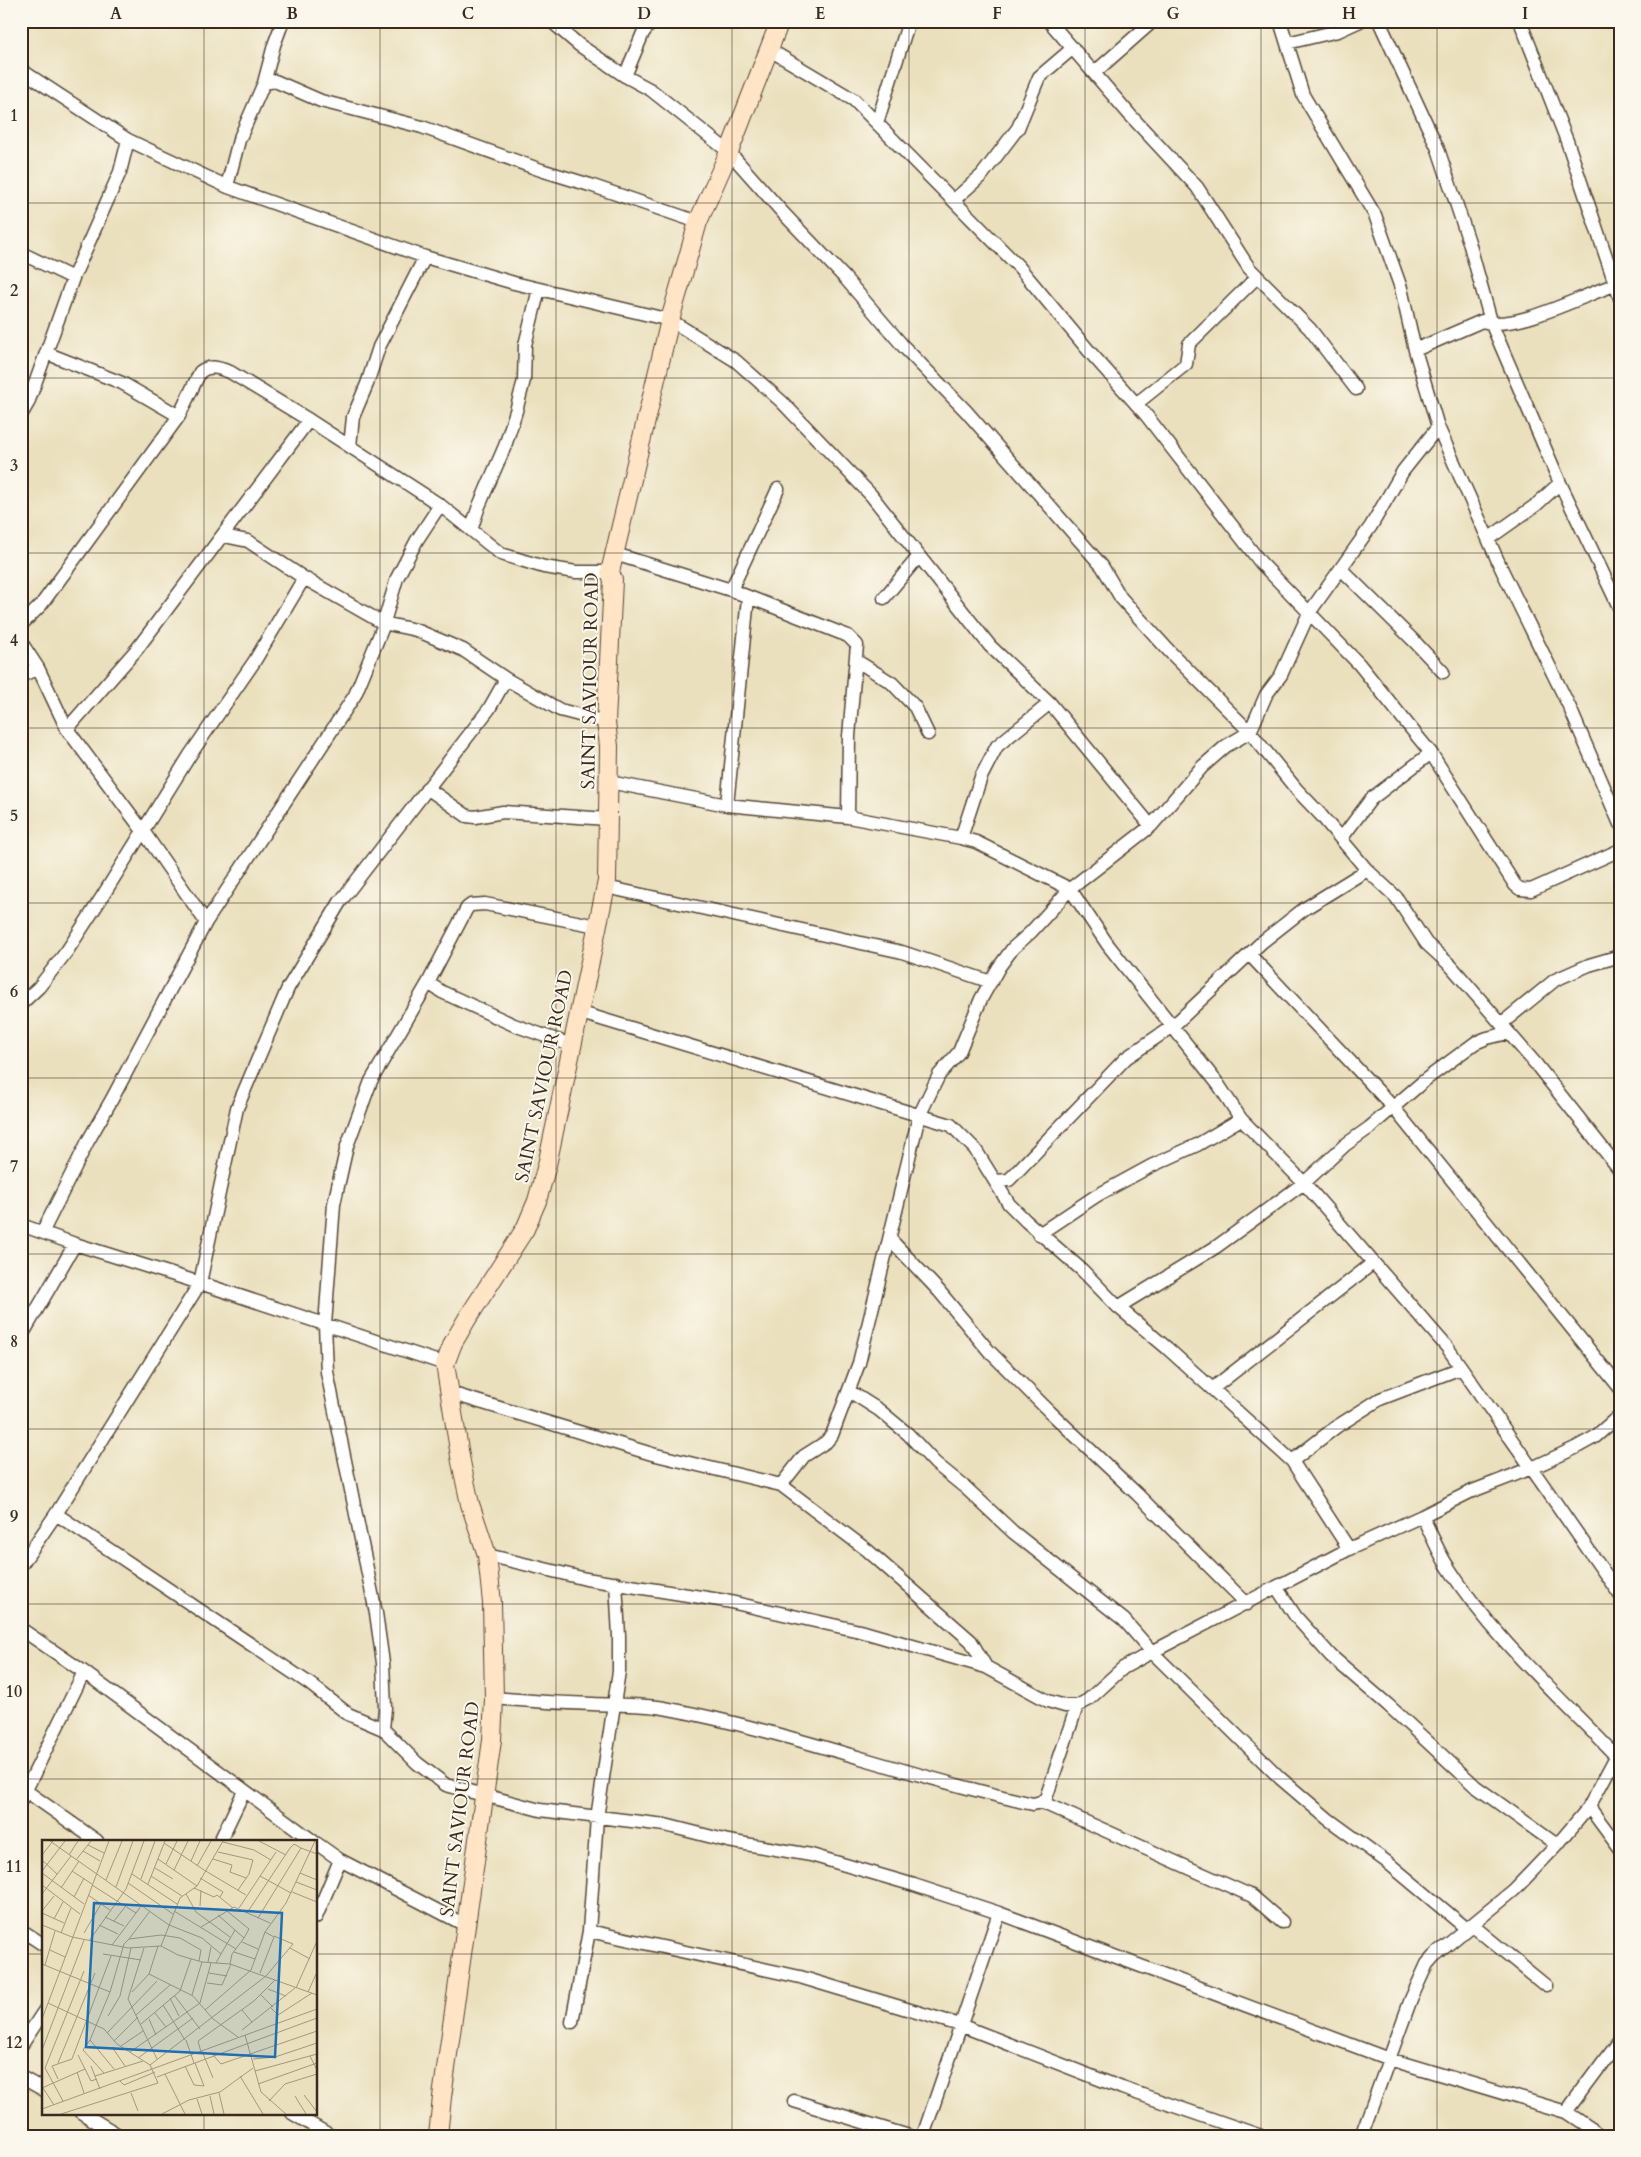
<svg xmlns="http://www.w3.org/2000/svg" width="1641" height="2157" font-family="Cardo,serif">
<rect width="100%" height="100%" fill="#fbf7ec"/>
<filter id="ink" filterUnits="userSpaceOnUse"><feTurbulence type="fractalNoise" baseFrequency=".02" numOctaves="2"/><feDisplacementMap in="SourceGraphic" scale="10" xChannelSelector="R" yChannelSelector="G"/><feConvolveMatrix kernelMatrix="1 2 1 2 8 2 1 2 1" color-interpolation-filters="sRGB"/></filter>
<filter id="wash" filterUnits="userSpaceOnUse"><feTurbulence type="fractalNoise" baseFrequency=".0096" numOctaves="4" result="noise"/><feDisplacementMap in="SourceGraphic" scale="20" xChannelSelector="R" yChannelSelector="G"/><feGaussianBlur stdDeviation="1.12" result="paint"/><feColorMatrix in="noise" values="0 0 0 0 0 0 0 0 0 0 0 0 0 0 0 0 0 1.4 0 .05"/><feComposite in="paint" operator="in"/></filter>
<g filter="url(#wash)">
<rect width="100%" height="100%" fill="#eae0bd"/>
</g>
<g filter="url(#ink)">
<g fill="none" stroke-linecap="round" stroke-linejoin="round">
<defs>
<path id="street" d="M551,21L579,45L625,76L651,90L729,152L784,214L845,278L903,346L966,411L1102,566L1121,598L1170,652L1250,732L1297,790L1320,814L1367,870L1396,897L1426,943L1451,966L1535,1063L1620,1170
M1049,21L1130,115L1197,187L1249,268L1310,329L1356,389
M1280,21L1303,95L1375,215L1401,288L1415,350L1438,427L1502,570L1569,706L1620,824
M1379,21L1438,149L1469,242L1492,325L1560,483L1620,609
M1520,21L1567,141L1620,298
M1287,43L1338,31L1360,21
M770,50L854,100L1019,267L1089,351L1146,415L1261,563L1359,664L1413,731L1431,753L1515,885L1520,889L1531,890L1620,850
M21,70L128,140L228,187L425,257L514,283L670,320L736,361L782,402L871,495L990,646L1050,703L1151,826
M1094,73L1153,21
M625,76L643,33L652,21
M264,83L274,45L283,21
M877,123L909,21
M227,186L239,140L264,83L275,81L321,101L422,127L541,170L590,185L698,222
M954,200L982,175L1018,128L1039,77L1073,48
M21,253L73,278
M1415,350L1482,321C1517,332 1584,294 1620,283
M46,353L122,383L179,416
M1136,404L1186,364L1189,344L1257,277
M21,415L28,403L73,278L120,172L128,140
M350,446L353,417L367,384L379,347L425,257
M471,530L479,506L505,446L516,411L524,380L525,345L539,289
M224,536L248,541L304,578L383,623L416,630L463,650L506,679
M1488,539L1536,505L1560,483
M615,554L731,590L848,636L857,645L849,736L848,817
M1342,570L1415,642L1443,672
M731,590L778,489
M884,598L919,556
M21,625L41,605L179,416L200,372C209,364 219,368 230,372L309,420
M21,642L38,668L67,729L143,831L206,922
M857,661L892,683L915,707L928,734
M21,676L38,668
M67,729L137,649L309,420L440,505L501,554L544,567L576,572H610
M609,782L727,805L848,817L961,838L976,842L1070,889L1108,945L1218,1084L1241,1119L1304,1183L1447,1347L1620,1595
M427,788L467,816L475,817L503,812L608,819
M727,805L748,598
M961,838L981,777L997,746L1050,703
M1341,839L1371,799L1431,753
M606,887L902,952L991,982
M597,926L485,904L471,905L467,908L428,983L371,1081L347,1146L334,1204L325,1325L327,1372L376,1613L383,1663L385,1708L383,1729L417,1763L446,1785L540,1810L665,1825L728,1841L811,1855L914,1885L999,1913
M1249,954L1393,1107L1620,1388
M428,983L442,992L514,1025L571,1045
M21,1004L39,987L67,951L102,897L190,755L254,662L304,578
M578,1012L951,1125L975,1149L1009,1204L1026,1221L1082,1270L1118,1307L1167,1348L1292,1461L1349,1549
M1501,1024L1555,980L1589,965L1620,956
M995,1181L1009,1180L1126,1058L1173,1026L1262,942L1304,909L1367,870
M21,1225L75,1244L200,1283L445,1364
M43,1231L88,1141L112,1099L206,922L355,695L382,629L397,578L417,540L440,505
M1039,1234L1096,1196L1151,1166L1197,1145L1241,1119
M890,1239L939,1291L989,1351L1048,1410L1137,1494L1247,1604
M1118,1307L1216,1247L1304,1183L1345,1145L1369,1128L1425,1080L1475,1043L1487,1038L1508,1033
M21,1337L75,1244
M1212,1389L1373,1263
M849,1391L879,1410L908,1434L935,1463L967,1489L1013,1532L1124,1620L1152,1652L1280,1778L1328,1819L1387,1862L1467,1929
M450,1393L652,1454L781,1485L867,1550L971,1641L986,1667
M1292,1461L1336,1427L1380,1399L1461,1368
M781,1485L804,1456L826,1442L832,1435L859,1363L919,1116L939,1075L959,1052L981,999L999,967L1013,948L1031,932L1070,889L1151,826L1202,767L1226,746L1250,732L1266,695L1281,675L1309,613L1371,526L1403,471L1438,427
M56,1514L310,1684L348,1714L383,1729
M1422,1516C1431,1533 1438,1552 1448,1567C1493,1638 1558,1695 1616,1756
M487,1555L586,1579L726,1601L864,1632L986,1667L1048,1701L1065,1706H1077L1088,1700L1123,1668L1152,1652L1349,1549L1422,1516L1470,1492L1532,1468L1575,1448L1595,1437L1620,1415
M21,1565L56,1514L200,1283L237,1108L288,988L340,902L489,709L506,679L560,710L606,722
M1277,1588L1296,1617L1331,1656L1388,1705L1475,1786L1557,1845
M21,1629L84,1672L313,1841
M494,1698C527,1701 560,1703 593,1704C617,1705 640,1704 664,1708C789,1731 909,1777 1033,1804L1041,1802L1046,1798L1077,1706
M26,1791L97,1841
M21,1800L84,1672
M1041,1802L1252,1896L1282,1922
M1589,1807L1620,1849
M220,1841L244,1791
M316,1843L340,1860L467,1926
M316,1917L340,1860
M1472,1925L1546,1986
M21,1930L44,1945
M589,1931L800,1977L960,2025L1122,2088L1261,2136
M572,2022L589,1931L597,1818L619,1671V1636L616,1583
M21,2046L44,2011
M21,2077L44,2090
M794,2101L909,2136
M1566,2112L1620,2039
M82,2113L120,2136
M292,2113L331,2136
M923,2136L999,1913L1389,2059L1566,2112L1602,2136
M1361,2136L1411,1999L1427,1964L1434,1956L1514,1890L1557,1845L1589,1807L1620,1749"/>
<path id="secondary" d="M438,2136L442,2097L492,1740L494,1698L492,1603L487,1555L470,1504L461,1462L445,1364L453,1343L467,1319L525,1229L537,1201L547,1165L607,881L609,746L606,722L613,580L610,572L670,320L698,222L729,152L780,21"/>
</defs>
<use href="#street" stroke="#554536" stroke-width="15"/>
<use href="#secondary" stroke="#554536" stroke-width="20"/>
<use href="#street" stroke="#fff" stroke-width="12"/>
<use href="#secondary" stroke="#ffe4c6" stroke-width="18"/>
</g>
</g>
<path fill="none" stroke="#3b2a1e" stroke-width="1" stroke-opacity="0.55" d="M204,21V1841M380,21V2136M556,21V2136M732,21V2136M909,21V2136M1085,21V2136M1261,21V2136M1437,21V2136M21,203H1620M21,378H1620M21,553H1620M21,728H1620M21,903H1620M21,1078H1620M21,1254H1620M21,1429H1620M21,1604H1620M21,1779H1620M21,1954H44M316,1954H1620M204,2113V2136"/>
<g text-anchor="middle" stroke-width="4" stroke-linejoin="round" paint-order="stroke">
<g font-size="19" fill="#3b2a1e" stroke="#fbf7ec">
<text transform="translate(589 681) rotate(-89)" y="7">SAINT SAVIOUR ROAD</text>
<text transform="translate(543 1076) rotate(-78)" y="7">SAINT SAVIOUR ROAD</text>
<text transform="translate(459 1809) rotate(-83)" y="7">SAINT SAVIOUR ROAD</text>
</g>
</g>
<g transform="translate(42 1840)">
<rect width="275" height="275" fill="#eae0bd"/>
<path fill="none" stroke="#a4977d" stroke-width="1" d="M8,1L127,85L160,98L179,114L174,123M217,1L244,15M181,2L212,10L229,20M122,3L162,30M46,5L62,13M41,11L58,21M176,12L211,20L207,34L196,50M0,15L11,1M27,15L36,1M116,19L155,46M171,19L190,25L188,32L204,38M0,20L15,34M34,20L49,1M149,21L158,1M124,24L135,1M155,26L169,1M113,28L131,39M132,30L146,1M162,30L204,55M0,31L23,1M30,31L50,44M0,33L42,64M258,33L275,40M90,34L135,64M109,36L140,56M218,36L249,53M158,38L181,52L178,57M99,39L113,1M64,40L80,1M254,42L275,50M86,43L131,74M106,44L123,1M0,45L38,74M50,45L94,73M74,47L91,1M19,48L37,21M152,48L172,57L175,55L191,68M250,52L275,62M0,54L29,16M144,54L154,72L188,97M46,55L68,70M32,57L42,38M158,66L159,50M197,68L234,12M0,71L12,56M132,71L194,109M185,71L207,89L202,98M0,73L22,83M205,73L248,8L252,4L259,8M176,75L202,98L190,114L188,124M63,77L82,86M216,78L259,8L275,14M12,79L21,62M72,81L83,67M0,85L30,97L86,108L119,106L136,115L160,122L188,124L275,155M57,85L76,94M159,87L192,67L228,83M19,93L29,68M42,93L59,64M87,99L108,71M47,101L84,49L102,1M200,102L216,109M70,105L100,65M119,106L138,58L155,46L181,1M102,108L86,159L115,219M248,108L268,119M8,110L23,117M192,112L213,119M61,114L99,120M179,114L193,90M166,122L169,107M0,124L68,152L48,200L41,210L62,233M3,125L13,91M167,133L185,136M218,133L232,97L223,92M107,134L151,156L171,179L196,197M165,143L180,145L189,124M254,148L275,101M226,149L244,156M68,152L82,104L87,99L119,95L138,98L159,110L157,121M90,152L107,134L116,106M266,152L275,132M132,155L158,189M150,155L160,122M219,155L231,167M128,158L137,176M6,163L62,189L75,204L108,225L116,243L19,274M121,165L143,200M229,168L236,175L270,153M163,170L209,130L223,92L244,63L273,1M200,170L210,182M113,173L124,187M94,175L128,145M66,176L78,156L89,108M0,179L67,1M107,179L114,195M99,184L138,151L149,119M200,190L253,148M65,193L115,141M203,195L219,252L244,274M48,200L72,229M144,200L152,223M72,201L96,177M79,206L101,191M70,207L83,226M0,210L42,100M160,211L171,238M88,212L158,163L169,123M159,212L156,201L212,161L233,140M171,215L179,224L275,191M268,216L275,230M96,218L151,178M211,219L233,217L275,203M16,223L53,133M108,225L224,136L251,104L232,96M49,226L58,249M143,226L152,245L162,246L153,223M43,229L49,241L55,239M213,231L275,214M35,232L42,253M123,234L143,274M53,236L101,221M198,236L221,274M115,237L275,178M16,239L10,226L30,219L69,116M78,241L82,245L113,232M216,244L275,223M0,248L43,229L36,215M1,248L12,265M89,253L96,271M177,253L182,274M262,255L275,272M168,256L172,274M253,256L264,274M155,259L160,274M21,261L3,228L42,131M227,261L243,244L275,234M0,269L275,169M120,274L147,260L178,252L211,228"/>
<path fill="#1f6fb2" fill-opacity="0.15" stroke="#1f6fb2" stroke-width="2.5" d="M52,63L240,73L233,217L44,207Z"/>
<rect width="275" height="275" fill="none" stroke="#3b2a1e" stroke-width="2.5"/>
</g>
<rect width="1641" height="2157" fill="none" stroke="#fbf7ec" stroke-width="55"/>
<rect x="28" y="28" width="1586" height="2102" fill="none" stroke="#3b2a1e" stroke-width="2"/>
<g font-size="16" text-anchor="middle" font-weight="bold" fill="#3b2a1e">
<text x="116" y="19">A</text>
<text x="292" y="19">B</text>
<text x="468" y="19">C</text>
<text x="644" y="19">D</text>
<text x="820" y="19">E</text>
<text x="997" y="19">F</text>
<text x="1173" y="19">G</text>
<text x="1349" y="19">H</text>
<text x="1525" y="19">I</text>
<text x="14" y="121">1</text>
<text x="14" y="296">2</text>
<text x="14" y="471">3</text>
<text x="14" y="646">4</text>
<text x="14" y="821">5</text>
<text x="14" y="997">6</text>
<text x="14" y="1172">7</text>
<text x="14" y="1347">8</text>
<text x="14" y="1522">9</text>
<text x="14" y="1697">10</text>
<text x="14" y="1872">11</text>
<text x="14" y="2048">12</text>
</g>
</svg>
